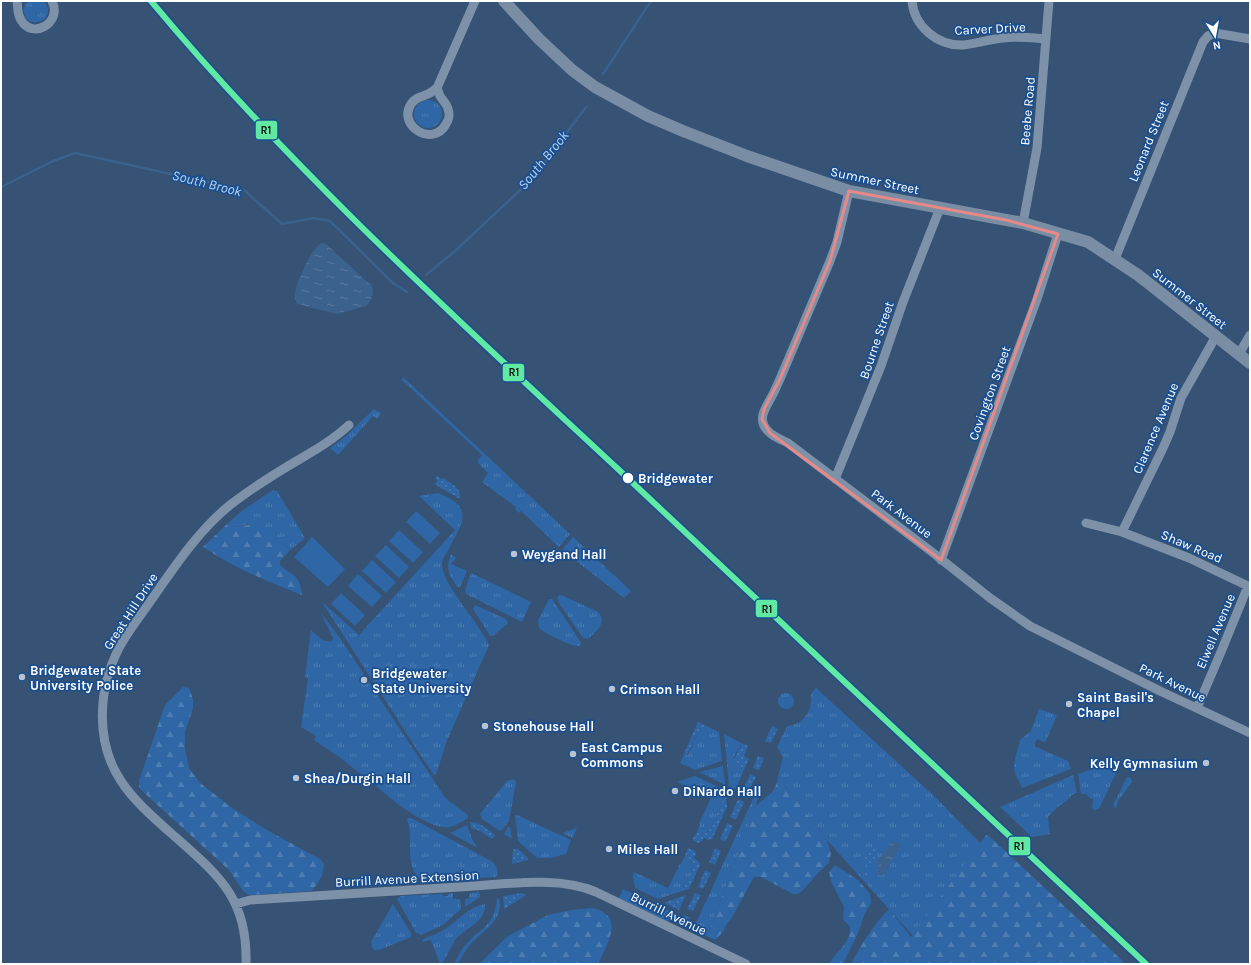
<svg xmlns="http://www.w3.org/2000/svg" width="1251" height="965" font-family="Karla,sans-serif">
<defs>
<pattern id="grass-tufts" width="24" height="20" patternUnits="userSpaceOnUse"><rect width="24" height="20" fill="#2f66a5"/><path d="M3 7l-1-3M5 7V3M7 7l1-3M15 17l-1-3M17 17v-4M19 17l1-3" fill="none" stroke="#4e7db2"/></pattern>
<pattern id="forest-firs" width="22" height="20" patternUnits="userSpaceOnUse"><rect width="22" height="20" fill="#2f66a5"/><path d="M5 1l3.5 6h-7zM16 11l3.5 6h-7z" fill="#4e7db2"/></pattern>
<pattern id="garden-dots" width="8" height="8" patternUnits="userSpaceOnUse"><rect width="8" height="8" fill="#2f66a5"/><path d="M2 2h.1M6 6h.1" fill="none" stroke="#4e7db2" stroke-width="1.8" stroke-linecap="round"/></pattern>
<pattern id="water-ripples" width="26" height="14" patternUnits="userSpaceOnUse"><rect width="26" height="14" fill="#3b618d"/><path d="M2 4q2-2 4 0t4 0M15 11q2-2 4 0t4 0" fill="none" stroke="#58799e"/></pattern>
</defs>
<rect width="100%" height="100%" fill="#365274"/>
<path fill="url(#grass-tufts)" d="M28,1H44C59,20 28,32 24,13C23,8 25,4 28,1Z
M414 114a14 14 0 1 1 28 0a14 14 0 1 1-28 0Z
M403,377L570,534L559,547L521,511L519,513L515,509L516,507L482,482L488,473L478,463V460L482,455L402,380Z
M374,409L381,413L377,419L373,416L338,455L330,448L346,436Z
M273,490L277,491L305,538L289,551L287,546L276,542L248,524L235,527L228,523L243,510Z
M438,493C475,507 463,523 448,550C446,554 442,559 442,564C441,583 481,625 489,645L446,743L436,775H434L421,756L322,602L359,635L455,530L419,496Z
M573,537L631,591L624,598L562,550Z
M451,554L456,558L451,564L467,571L460,587H457C449,574 445,570 451,554Z
M471,573L531,602L522,622L466,594L465,590Z
M559,595L564,596L598,612C608,622 596,632 588,639L583,638L559,603L557,598Z
M549,599H552L580,641L581,643L580,646C574,648 544,633 539,628L538,620Z
M475,605L506,619L508,623L493,636H490L473,609Z
M321,613L340,638L444,796L450,802L468,815V818C461,822 456,826 448,827C427,829 392,800 377,787L375,782L368,780L342,759L314,740L316,736L301,727L308,678H305L311,630C317,635 324,644 332,641L333,638Z
M816,688L933,795L981,844L913,936L827,840L778,777L783,757L777,747L787,726C805,724 812,711 811,694Z
M778 701a8 8 0 1 1 16 0a8 8 0 1 1-16 0Z
M1039,709L1057,715L1046,741L1044,742L1037,739L1034,746L1068,761L1071,769L1022,788C1020,782 1015,776 1014,769C1013,764 1018,747 1020,740L1031,731Z
M702,724L719,732L722,761L695,770L680,763L684,754L688,755Z
M724,734L741,743L734,757L738,767L744,770L736,788L734,789L729,786Z
M723,766L725,785L699,772Z
M1101,766L1117,771L1100,807L1098,809L1094,810L1092,808L1093,799L1090,798L1086,794H1081L1078,774Z
M1073,775L1077,793C1070,794 1070,799 1065,802C1058,806 1053,811 1048,817L1050,834L1032,837L1000,807Z
M695,776L725,790L726,797H724L722,800V804L709,831L702,834L697,832L700,824L699,823L711,798L677,782Z
M1127,777L1131,778L1132,782L1118,801L1116,809L1114,807V803Z
M514,779L516,782L509,821L502,830L500,831L482,819L480,814L507,781Z
M757,790L758,795L756,806L710,929L711,938L702,934L696,923Z
M515,815H517L571,840L566,854L551,858H537L518,841Z
M408,818H411L493,862C497,866 499,872 496,877L422,881C402,863 415,842 407,819Z
M467,825L472,839L478,848L450,833Z
M508,827H510L512,839L504,834Z
M577,828L573,838L562,833Z
M684,858L695,864L682,891L658,899L635,888L633,876L634,872L668,888L680,864H681Z
M623,889L672,912L675,914V917L672,920L667,921L619,898Z
M479,892L480,894V897L465,907V899H468L470,893Z
M450,893H453V899H460L461,909L443,925L421,935L416,933L397,899L401,896L442,894L444,896H447Z
M497,898L499,899C505,920 481,932 470,945C465,950 462,958 458,964H454C458,957 461,949 467,943C483,927 495,924 497,898Z
M393,904L411,933V937L379,950H374L372,947L371,942Z
M485,904C486,922 466,928 456,939C451,946 447,956 442,964H440L431,940L423,942L422,940C429,936 438,934 445,929C459,920 468,907 485,904Z"/>
<path fill="url(#forest-firs)" d="M228,523L235,527L260,523L272,530L276,542L287,546L289,551L280,561V565C293,577 300,574 302,595C267,581 236,569 203,547Z
M183,687L189,688L193,699V708L185,732V748L189,768L199,782L232,808L267,830L320,859L324,864C324,874 318,885 311,891L249,895L243,891L229,870L142,791L139,787V781L165,705Z
M778,777L827,840L831,854L829,863L819,872L803,890L798,894H793L761,877H754L731,919L726,925L723,932L715,940L711,938L710,929L756,806C767,795 775,795 778,777Z
M987,834L1126,964H851C862,943 873,926 889,909L911,937Z
M835,865L858,880L870,894L871,903L865,913L858,933L843,964H829C837,950 850,945 850,927L843,919L844,906L832,884L829,872Z
M593,908C626,916 607,944 598,964H479L508,936L548,915L571,910Z"/>
<path fill="url(#garden-dots)" d="M437,476L441,479L443,478C450,483 462,488 460,498H458L434,484L438,481L435,478Z
M698,722L702,724L687,755L684,754Z
M772,726L778,729L771,743L765,741Z
M741,743L748,746L744,756L749,759L744,770L736,766L734,760Z
M758,756L764,758L759,770L753,768Z
M750,774L756,777L747,794L742,792Z
M726,797L727,807L712,839L708,840L704,838L701,842L698,843L692,840L697,832L702,834L709,831L722,804V798Z
M738,799L744,802L736,820L730,817Z
M470,822C480,822 488,829 495,835L492,839L480,831L471,828Z
M727,823L733,826L725,842L720,839Z
M688,848L695,851L696,854L694,858L698,861L700,865L689,889L682,891L695,864L684,858Z
M715,848L721,851L715,865L709,862Z
M514,849H518L528,858V860L512,864L513,851Z
M871,849H876L878,853L873,861L875,864L873,865L872,869H867L870,875L869,879C862,873 867,870 866,863C866,859 864,857 866,853H868Z
M705,870L711,873L703,889L698,887Z
M522,893L526,895L504,909L503,897L504,896Z
M695,893L701,895L693,911L687,909Z
M686,895L679,910L665,903V902Z
M684,915L690,918L686,927L680,924Z"/>
<path fill="#2f66a5" d="M416,511L440,533L430,544L406,522Z
M399,530L423,552L413,563L389,541Z
M312,537L345,569L328,587L294,557Z
M386,545L409,567L399,578L375,556Z
M372,560L396,582L386,593L362,571Z
M358,574L382,596L372,607L348,586Z
M341,593L365,615L355,626L331,604Z"/>
<path fill="url(#water-ripples)" d="M322,243L326,244L372,286C375,294 371,301 366,306L337,314L297,304C295,300 294,296 295,292C297,281 312,247 322,243Z
M895,841L899,843L900,847L891,861L885,874L879,876L878,873L879,867L878,862L879,859L892,842Z"/>
<g fill="none" stroke-linecap="round" stroke-linejoin="round">
<path stroke="#3b618d" stroke-width="2.5" d="M603,74L651,1
M1,187L53,161L75,153L244,190L282,224L314,218L330,221L393,283L407,292
M426,275L455,251L531,180L586,107"/>
<path stroke="#7d92a8" stroke-width="9" d="M17,1C18,7 17,14 21,20C32,40 63,23 52,1
M912,1C914,26 937,46 963,45C976,44 989,39 1003,38C1017,36 1032,38 1046,39
M437,88C438,90 439,94 440,96C443,101 447,104 448,109C450,114 449,120 446,124C433,148 397,126 411,104C416,96 423,97 430,93C432,92 435,89 437,88Z
M437,88L475,1
M849,191L837,242L830,261L780,379C777,385 775,391 772,396C765,409 756,420 769,432C774,437 782,440 788,443L932,552L990,598L1030,626L1162,692L1250,733
M1023,223L1037,148L1049,1
M1115,259L1203,42L1208,36L1215,33L1250,39
M1239,354L1250,335
M835,479L881,366L903,302L940,208
M1086,523L1122,532L1189,558L1250,587
M1122,532L1163,448L1170,432L1181,398L1216,336
M941,560L1037,299L1058,234
M1197,708L1221,652L1248,586
M236,904L250,900C320,896 389,891 459,887C501,885 557,875 596,892L746,964
M246,964C248,897 218,875 172,834C154,818 134,801 121,781C95,742 98,689 119,648C128,631 141,615 152,599C175,566 199,530 230,505C252,488 276,473 300,459C317,449 334,439 349,425"/>
<path stroke="#798da4" stroke-width="12" d="M504,1L539,39L572,70L595,87L648,116L683,131L747,156L849,191L1023,223L1088,242L1138,275L1250,363"/>
<defs>
<path id="rail-1" d="M151,1C292,170 457,319 618,469C794,634 969,800 1146,964"/>
</defs>
<use href="#rail-1" stroke="#1b4f8f" stroke-width="9"/>
<use href="#rail-1" stroke="#60e9a3" stroke-width="6"/>
</g>
<path fill="none" stroke="#e88989" stroke-width="3" stroke-linejoin="round" d="M849,191L1006,220L1058,234L941,560L770,433L762,419L764,409L780,379L830,261Z"/>
<circle fill="#fff" stroke="#1b4f8f" stroke-width="1.5" cx="628" cy="478" r="6"/>
<g fill="#b9c2ce" stroke="#1b4f8f" stroke-width="1.5">
<circle cx="514" cy="554" r="4"/>
<circle cx="22" cy="677" r="4"/>
<circle cx="364" cy="680" r="4"/>
<circle cx="612" cy="689" r="4"/>
<circle cx="1069" cy="704" r="4"/>
<circle cx="485" cy="726" r="4"/>
<circle cx="573" cy="754" r="4"/>
<circle cx="1206" cy="763" r="4"/>
<circle cx="296" cy="778" r="4"/>
<circle cx="675" cy="791" r="4"/>
<circle cx="609" cy="849" r="4"/>
</g>
<g text-anchor="middle" stroke-width="3.5" stroke-linejoin="round" paint-order="stroke">
<g font-size="13" fill="#fff" stroke="#1b4f8f">
<text transform="translate(990 28) rotate(-3)" y="5">Carver Drive</text>
<text transform="translate(1027 111) rotate(-85)" y="5">Beebe Road</text>
<text transform="translate(1148 141) rotate(-68)" y="5">Leonard Street</text>
<text transform="translate(875 180) rotate(12)" y="5">Summer Street</text>
<text transform="translate(1190 298) rotate(38)" y="5">Summer Street</text>
<text transform="translate(876 340) rotate(-71)" y="5">Bourne Street</text>
<text transform="translate(989 393) rotate(-70)" y="5">Covington Street</text>
<text transform="translate(1155 428) rotate(-67)" y="5">Clarence Avenue</text>
<text transform="translate(902 513) rotate(37)" y="5">Park Avenue</text>
<text transform="translate(1192 546) rotate(23)" y="5">Shaw Road</text>
<text transform="translate(130 611) rotate(-57)" y="5">Great Hill Drive</text>
<text transform="translate(1215 631) rotate(-67)" y="5">Elwell Avenue</text>
<text transform="translate(1173 682) rotate(26)" y="5">Park Avenue</text>
<text transform="translate(407 878) rotate(-3)" y="5">Burrill Avenue Extension</text>
<text transform="translate(669 913) rotate(26)" y="5">Burrill Avenue</text>
</g>
<g font-size="13" font-weight="bold" fill="#fff" stroke="#1b4f8f" text-anchor="start">
<text x="638" y="483">Bridgewater</text>
</g>
<g font-size="13" font-weight="bold" fill="#fff" stroke="#1b4f8f" text-anchor="start">
<text x="522" y="559">Weygand Hall</text>
<text x="30" y="675">Bridgewater State<tspan x="30" dy="15">University Police</tspan></text>
<text x="372" y="678">Bridgewater<tspan x="372" dy="15">State University</tspan></text>
<text x="620" y="694">Crimson Hall</text>
<text x="1077" y="702">Saint Basil's<tspan x="1077" dy="15">Chapel</tspan></text>
<text x="493" y="731">Stonehouse Hall</text>
<text x="581" y="752">East Campus<tspan x="581" dy="15">Commons</tspan></text>
<text x="1198" y="768" text-anchor="end">Kelly Gymnasium</text>
<text x="304" y="783">Shea/Durgin Hall</text>
<text x="683" y="796">DiNardo Hall</text>
<text x="617" y="854">Miles Hall</text>
</g>
<g font-size="14" font-style="italic" fill="#b5d3f5" stroke="#1b4f8f">
<text transform="translate(543 160) rotate(-51)" y="5">South Brook</text>
<text transform="translate(207 183) rotate(14)" y="5">South Brook</text>
</g>
</g>
<g stroke="#1b4f8f" stroke-width="1.5">
<rect x="255" y="120" width="23" height="20" rx="4" fill="#60e9a3"/>
<rect x="502" y="363" width="23" height="19" rx="4" fill="#60e9a3"/>
<rect x="755" y="599" width="23" height="19" rx="4" fill="#60e9a3"/>
<rect x="1008" y="836" width="23" height="20" rx="4" fill="#60e9a3"/>
</g>
<g font-size="11" text-anchor="middle" font-weight="bold" fill="#111">
<text x="266" y="134">R1</text>
<text x="514" y="376">R1</text>
<text x="767" y="613">R1</text>
<text x="1019" y="850">R1</text>
</g>
<rect width="1251" height="965" fill="none" stroke="#ffffff" stroke-width="4"/>
<g transform="translate(1215 36) rotate(169)" stroke="#1b4f8f" stroke-width="3" paint-order="stroke">
<path d="M0-3L7 15L0 10L-7 15Z" fill="#ffffff"/>
<text y="-6" font-size="11" font-weight="bold" text-anchor="middle" fill="#ffffff">N</text>
</g>
</svg>
